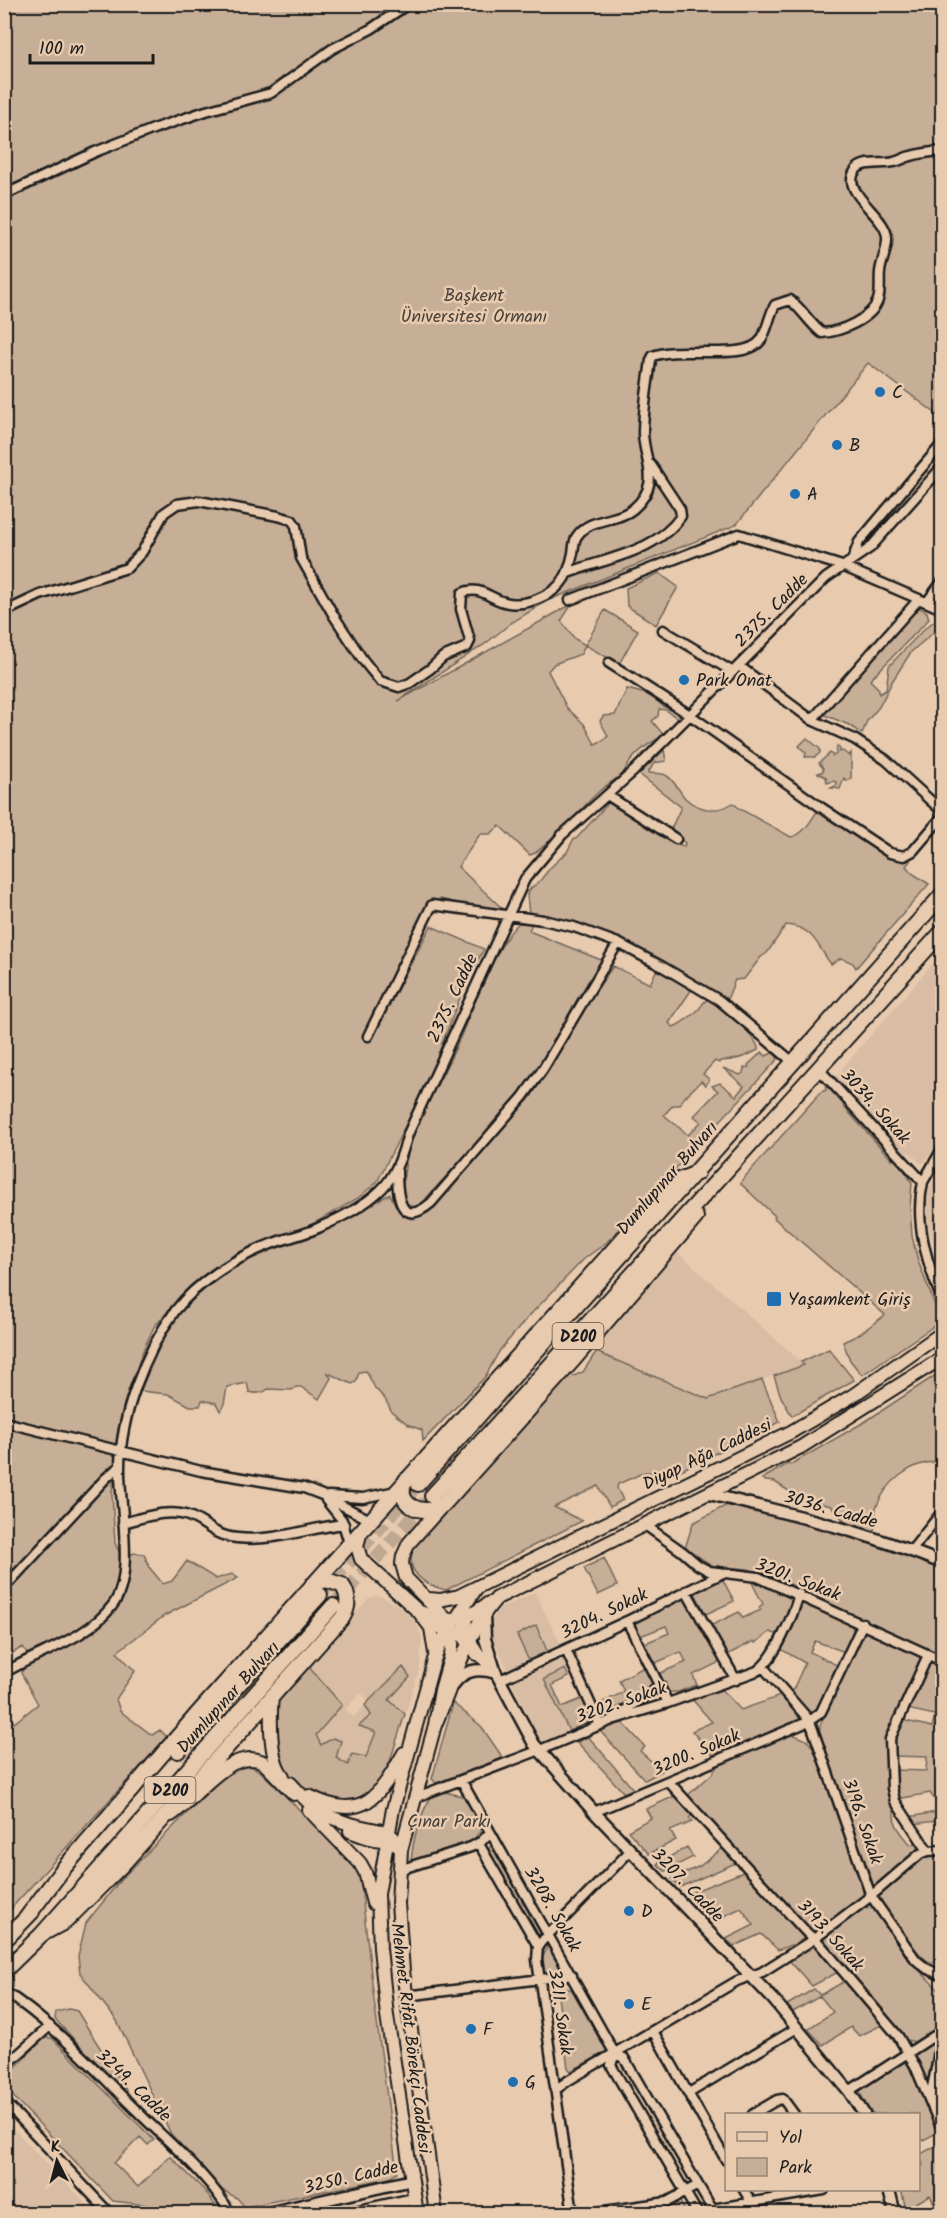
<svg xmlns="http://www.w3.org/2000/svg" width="947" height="2218" font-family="Kalam,sans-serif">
<rect width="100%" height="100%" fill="#e8cbaf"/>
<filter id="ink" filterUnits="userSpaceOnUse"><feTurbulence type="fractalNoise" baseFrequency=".0167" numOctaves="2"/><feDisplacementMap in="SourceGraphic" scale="12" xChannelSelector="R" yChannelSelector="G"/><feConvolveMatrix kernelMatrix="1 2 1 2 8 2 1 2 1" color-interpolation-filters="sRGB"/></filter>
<g filter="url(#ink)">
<path fill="#d8bda4" d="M942,953V1138L924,1162L921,1164L909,1152L898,1159L831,1087L843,1067Z
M942,1161V1270L929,1230L927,1210L929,1191L938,1168Z
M675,1250L805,1365L708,1399L622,1362L585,1349Z
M535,1592L562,1647L550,1653L536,1625L530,1663L509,1672L491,1634L490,1624L498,1610Z
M375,1596H381L399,1606L415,1621L422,1637L420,1667L405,1714L389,1700L410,1677L403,1668L369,1701L361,1693L346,1709L353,1717L365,1705L372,1715L359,1726L377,1732L366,1757L348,1765L336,1758L321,1745L316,1735L307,1665L369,1598Z
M565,1656L570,1667L544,1680L569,1731L545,1742L537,1734L512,1682Z
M5,2120L95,2213H5Z"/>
<path fill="#c7af97" stroke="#72665a" stroke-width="1.5" d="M5,5H942V418L868,363L736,525L547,601L511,623L485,644L398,701L572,604L561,621L575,639L585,645L605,610L638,630L619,664L585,645L581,654L554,664L548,671L567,708L584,724L595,744L604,740L608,736L600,721L603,716L615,715L627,689L650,695L663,706L685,717L681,721L666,710L659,709L658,716L652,721L662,733V737C647,743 627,760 623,775C598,788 585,806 567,825C557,835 545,845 535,853L530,855L500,826L490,834H480L458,867L503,909L496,913L441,899L433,901L426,908L376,1016L381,1020L431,926L484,949L461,990L462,992L428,1081L377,1182L358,1198L313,1224L235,1254L185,1292L154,1327L144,1348L124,1404L117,1436L112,1494L115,1543L121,1556L120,1578L111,1603L94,1619L64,1639L28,1656L23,1647L5,1657Z
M659,573L678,587L656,625L627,606L626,588Z
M917,606L927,612L929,619L870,680L879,689V694L886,690L889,666L926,627L936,620L935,614L942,617V625L911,652L893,680L879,707L867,721L862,734L849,725L825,715L824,710Z
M807,738L820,749V753L815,757H805L806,753L799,746Z
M837,746L840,749V752L843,751L849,756L851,753V778L847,781L844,778L840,789L831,788L837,785L836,782L833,781L827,783L826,777L818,773L823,771V768L819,763L830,753L833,756L836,754Z
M664,750L666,761L654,763L648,773C654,774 662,772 667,776C674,780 679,791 685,798C699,811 718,813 733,803L740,809L791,837C804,835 811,820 818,810L891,857L910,861L906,866L912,873L929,884L856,968L853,963L841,958L831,964C817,946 814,927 786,925L767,953L761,957L744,979L735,980L726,1002L697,981L587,928L551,916L529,914L527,894L531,888L538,883L551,867L567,852L573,840L577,838L609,802L684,847L685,843L670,831L681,807L639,774Z
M519,923H532L529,931L601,960L583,995L580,994C561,1028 544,1064 520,1094C492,1131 459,1162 427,1197C417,1216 405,1208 403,1190C402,1178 406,1161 409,1149C420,1113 441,1080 457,1045C469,1018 498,939 519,923Z
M613,966L650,984L657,969L692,989L669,1023L673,1027C678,1026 693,1015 697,1011C703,1006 703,1000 710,998L747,1029C749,1037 759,1042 758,1050C746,1057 733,1061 720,1061L719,1063L715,1061L703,1074L709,1079L706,1085L701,1081L683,1099L680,1105H673L664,1115L688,1135L701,1122L694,1116L718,1091L712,1086L720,1083L736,1096L744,1086L723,1068L740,1075L743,1073L744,1068L749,1067L748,1065L762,1052L766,1056L774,1052L778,1059L607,1242L584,1259L531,1314L500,1350L485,1377L423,1441L422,1430L409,1425L392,1412L385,1399L375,1388L366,1371L359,1372L356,1382L352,1384L328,1373L331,1378L319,1399L301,1387H296L292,1390L268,1389C262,1394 256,1394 249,1392L247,1383L227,1387L224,1404L220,1411L216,1403L202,1400L200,1406H190L168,1394L140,1391L166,1333L181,1309L221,1276L239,1265L274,1249L319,1234L390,1194C396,1206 399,1213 412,1219L424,1214L531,1097L581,1012Z
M825,1087H831L847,1102L843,1106L892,1160L896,1156L912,1183L910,1207L912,1236L918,1261L941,1321L862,1375L850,1360L843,1342L858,1335L885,1315L774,1218L775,1216L741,1184L742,1180L821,1092L826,1090Z
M829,1349L854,1380L792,1416L781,1397L774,1376L804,1365L801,1362Z
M596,1352L708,1399L762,1380L780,1422L646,1487L654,1475L652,1472H645L618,1484L617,1488L623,1500L610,1507L598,1486L554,1507L582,1521L446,1590C426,1586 403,1572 414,1548L570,1374L574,1376L583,1372Z
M942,1371V1466L938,1462C911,1461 885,1483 876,1508C874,1516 878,1524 873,1531L846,1523L831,1506L801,1499L775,1482L766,1481L762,1479L789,1463L790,1465L866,1421Z
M727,1505L800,1519L942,1566V1657L785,1582L748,1569L713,1566L685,1548L693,1523Z
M136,1553L144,1554L149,1567L163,1584L172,1581L187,1561L216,1579L232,1574L238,1578L164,1616L117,1652L135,1671L116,1699L120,1711L152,1735L160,1730L167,1737L5,1915L4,1702L14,1723L38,1704L21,1673L27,1663L108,1615L125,1588L128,1561L131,1554Z
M604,1558L617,1586L598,1595L584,1568Z
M750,1579L765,1583L792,1596L789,1615L779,1635L770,1632L755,1643L754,1641L727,1655L712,1625L739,1612L743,1618L761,1610L759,1607L763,1604Z
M723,1580L734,1601L706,1614L695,1593L700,1588Z
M677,1598L685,1599L691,1605L720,1662L693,1675L697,1685L678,1692H669L658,1674L686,1662L681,1652L653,1664L643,1644L669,1633L666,1626L640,1636L633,1621Z
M802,1600L851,1623L853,1630L845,1652L815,1641L810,1652L839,1666L816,1710L812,1715L791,1694L805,1663L779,1648Z
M536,1625L548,1653L530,1663L517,1635Z
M866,1632C881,1638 913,1647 922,1660L888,1733V1792L895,1808C890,1822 902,1834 911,1845L917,1842V1852L876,1888L873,1885L819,1731L821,1723L863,1634Z
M929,1659L942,1666V1810L930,1793L897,1799L895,1770L926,1771L927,1757L895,1756L894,1739L902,1720L932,1727L935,1715L907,1709Z
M307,1665L342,1705L316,1735L321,1745L333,1738L341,1741L336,1758L348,1765L352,1754L366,1757L376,1732L359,1726L371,1715L365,1705L403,1667L410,1677L389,1700L405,1714L383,1783L354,1804L317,1798L282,1770L276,1732V1703Z
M646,1666L654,1685L606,1715L601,1716L595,1706L624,1692L619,1680Z
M565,1669L569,1677L552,1685L562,1707L584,1698L593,1720L569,1731L544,1679Z
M720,1688L741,1710L780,1696L800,1715L802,1718L800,1722L713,1755L692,1731L712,1722L691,1698Z
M453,1703L481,1726L503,1758L436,1783L432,1779Z
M622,1722L645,1747L640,1751L662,1771L645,1780L600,1731Z
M794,1735L807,1740L815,1751L863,1887V1899L819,1932L810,1930L701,1812L688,1795L712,1774L717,1766L782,1736Z
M588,1737L594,1743L633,1789L624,1793L577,1742Z
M249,1765L260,1771L355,1865L360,1876L374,2000L397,2172L390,2178L245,2207L237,2198L222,2190L171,2134L117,2021L80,1973L78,1956L86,1923L122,1878L232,1768Z
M445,1792L466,1797L483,1827L472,1842L411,1862C413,1839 419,1817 431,1797Z
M677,1795L693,1814L689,1818L692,1822L670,1831L676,1840L649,1854L628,1831L651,1818L646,1809Z
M942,1811V1820L914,1824L909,1817Z
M491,1846L494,1847L542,1931L539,1935H535L487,1851Z
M687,1847L693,1857L665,1871L657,1864Z
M723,1848L738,1862L680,1887L672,1879L700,1866Z
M931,1855L938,1856L942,1861V1958C939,1961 935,1964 930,1962C918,1958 884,1909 879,1895L881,1891L920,1860Z
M746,1871L804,1935L803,1943L793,1948L791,1945L778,1950L761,1934L734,1946L726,1939L754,1925L741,1908L711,1922L687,1894Z
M863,1907L874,1909L907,1958L941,1992L942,2019L940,2027L915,2042L907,2040L894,2028L824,1942V1937Z
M815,1944L840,1971L812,1986L788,1959Z
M551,1946L564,1969L546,1973L544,1971L543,1957L547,1947Z
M847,1980L884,2024L859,2036L851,2027L823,2045L808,2029L833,2012L820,1996L793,2012L787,2005L814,1989L820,1995Z
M566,1988L572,1990L602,2044H607L609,2048L606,2052L571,2071L568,2068L557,1990Z
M69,2009L77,2011L137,2107L55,2019L56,2012Z
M44,2038H52L154,2140L148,2145L140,2137L114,2163L138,2187L170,2156L205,2191L221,2213H154L147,2205L113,2201L5,2088V2078Z
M938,2038L937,2047H933L931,2065L934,2066L930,2081L927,2082L915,2053Z
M906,2061L911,2063L939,2132L919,2142L918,2114H872L860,2093L861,2087Z
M937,2145L942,2156V2212L917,2213L934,2203L930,2195L906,2209L901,2190H918L919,2168L923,2165L919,2155Z
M680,2202L687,2213L603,2214Z"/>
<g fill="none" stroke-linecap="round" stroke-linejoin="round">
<path stroke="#bfa892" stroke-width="14" stroke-dasharray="14 7" stroke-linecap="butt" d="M320,1595L418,1484
M333,1606L432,1496"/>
<defs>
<path id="minor" d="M4,195L95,152L156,128L206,111L271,93L332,49L371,29L408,4
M853,558L859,542L942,444
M568,573C606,558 657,552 681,516L680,509L651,465
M570,600L739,534L842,566L942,609
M927,602L942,582
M4,612L40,595L127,568L142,552L164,513L177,504L199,501L278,516L292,520L296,526L301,558L334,616L363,660L380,681L399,687L410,683L430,669L443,657L467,647L470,641L461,609L462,593C481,584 491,601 509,603C520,605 534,601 544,596C563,587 569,573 573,553C574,547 574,540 577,536C590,517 618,522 633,509C663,483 644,463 643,433C643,409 648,384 651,360L653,356C679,345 746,362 761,340C767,331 769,316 775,305L790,300C803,310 809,323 822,333C840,332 872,319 878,300C881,291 879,281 880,272C881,261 888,249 887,237C886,216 840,192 855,171C862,160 883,165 894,162C900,161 905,157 911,156C921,153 932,152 942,151
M663,630L733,672
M609,663L690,715L822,808L890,853L904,856L913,851L942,817
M739,666L812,720L854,739L886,760L942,811
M812,720L919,599
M607,795L676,839
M368,1036L432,905L543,920L574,927L618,943L663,967L719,1000L793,1062
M819,1069L923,1182C914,1222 927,1263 942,1300
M397,1171C397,1196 400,1229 431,1203L523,1097L543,1069L618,943
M923,1182L942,1149
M4,1422L201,1471L304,1488L322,1495L370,1520
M328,1496L363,1498L396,1491
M326,1500L342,1520L349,1543
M123,1523C145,1517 170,1508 191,1517C211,1526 212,1535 237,1538C275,1542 307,1528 344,1524
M645,1525L683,1552L698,1565L709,1571L758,1577L942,1661
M911,1551L942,1512
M4,1588L106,1478L120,1466
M686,1591L736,1680
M627,1621L668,1703
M566,1650L600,1725
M763,1667L810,1721L871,1896L916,1960L926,1968L942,1976
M4,1673C39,1651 86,1640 112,1606C136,1576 119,1505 120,1468C120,1417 145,1352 175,1311C197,1282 237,1257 271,1244C286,1238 303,1235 318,1228C341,1218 371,1203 387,1183C398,1169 403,1151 408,1134L525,879L562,835L634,771L826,578L870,548L942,467
M500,1680L627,1621L721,1574
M617,1716L660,1685
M461,1780L615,2054L624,2058L715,2214
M668,1781L807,1933L819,1943L898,2036L915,2066L942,2130
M414,1798L540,1750L612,1720L668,1703L757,1671C775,1659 793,1616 799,1594
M594,1812L810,1721L821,1712L863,1623
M479,1844L538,1946
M928,1851L895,1801L892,1788L890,1739L928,1655
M399,1870L471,1847L482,1841L490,1832
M4,1991C54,2024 95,2070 138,2112C170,2144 208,2174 231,2214
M406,1996L572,1975
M653,2031L726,2160
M615,2054L611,2065L698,2214
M4,2067L50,2026
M555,2090L569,2080L737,1981L762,1972L814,1939L871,1896L920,1854L928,1851L942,1850
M849,2091L942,2031
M689,2093L797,2028
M930,2097L942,2039
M4,2101L110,2214
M753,2114L777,2100L783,2099L794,2114
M744,2190L751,2202
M712,2209L824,2190
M573,2214L537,1960L538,1946L543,1940L630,1851
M583,2214L667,2202L698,2185"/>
<path id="tertiary" d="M709,1494C788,1513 867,1532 942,1563
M484,1615L485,1639L495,1670
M425,1617L454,1638
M449,1622L496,1673L534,1744L594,1812L773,1999L849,2091L864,2114
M453,1685C464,1669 478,1668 496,1673
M889,2190L895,2214
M263,2214L412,2180
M345,2214L414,2199"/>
<path id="secondary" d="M361,1531L357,1546L361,1559L418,1611L436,1619L454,1620L474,1613L489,1603
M429,1599L440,1600L459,1596L791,1432L852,1396L942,1333
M466,1611C463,1627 469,1640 477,1654
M419,1612L431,1628L435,1653
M272,1696C270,1718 269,1759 283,1776
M435,1725C451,1688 470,1625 497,1598L801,1447L942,1358
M290,1783C298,1791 306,1801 314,1807C336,1823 361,1827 387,1832L401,1850L398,1903L403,1971L436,2214
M309,1796C363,1823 379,1797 404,1753
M309,1810L360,1863L365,1872L373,1903
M171,1815C195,1799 231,1746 263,1762L294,1794
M350,1831C364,1836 379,1844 393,1837
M401,1850L435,1725L441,1690L451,1655L453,1637L447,1620L406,1578L402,1564L403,1556L409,1543L443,1505
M417,2214L387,2016L380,1948L378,1894L393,1809L434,1660L441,1642L477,1587"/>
<path id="trunk" d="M406,1480C393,1504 422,1518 443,1505L575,1358L696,1217
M418,1484L942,895
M432,1496L942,932
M178,1751L320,1595
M27,1917L63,1869L199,1712L674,1182L697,1173
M42,1934L66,1921L122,1865L343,1617C349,1606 349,1595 342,1585L326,1580L312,1585
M4,1941L32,1912
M4,1971L42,1934L333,1606"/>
</defs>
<use href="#minor" stroke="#1c1c1c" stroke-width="13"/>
<use href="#tertiary" stroke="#1c1c1c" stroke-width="15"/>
<use href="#secondary" stroke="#1c1c1c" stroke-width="16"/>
<use href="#trunk" stroke="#1c1c1c" stroke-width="18"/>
<use href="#minor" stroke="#e8cbaf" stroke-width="8"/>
<use href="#tertiary" stroke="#e8cbaf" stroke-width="10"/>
<use href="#secondary" stroke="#e8cbaf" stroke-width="12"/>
<use href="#trunk" stroke="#e8cbaf" stroke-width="14"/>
</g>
</g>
<g fill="#1f6fb2" stroke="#e8cbaf" stroke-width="2">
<circle cx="880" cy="392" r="6"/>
<circle cx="837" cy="445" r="6"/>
<circle cx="795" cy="494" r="6"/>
<circle cx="684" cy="680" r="6"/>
<rect x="766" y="1291" width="16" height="16" rx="3"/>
<circle cx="629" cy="1911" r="6"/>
<circle cx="629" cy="2004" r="6"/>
<circle cx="471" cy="2029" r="6"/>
<circle cx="513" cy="2082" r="6"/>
</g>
<g text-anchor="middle" stroke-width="5" stroke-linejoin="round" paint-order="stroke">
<g fill="#e8cbaf" stroke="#595048" stroke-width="1.5">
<rect x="552.5" y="1323" width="51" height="26" rx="4.5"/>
<rect x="144.5" y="1777" width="51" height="26" rx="4.5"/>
</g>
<g font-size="16" font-weight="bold" fill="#1c1c1c">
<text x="578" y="1342">D200</text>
<text x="170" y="1796">D200</text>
</g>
<g font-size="18" fill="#47413b" stroke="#e8cbaf">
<text x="474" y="301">Başkent<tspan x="474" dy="21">Üniversitesi Ormanı</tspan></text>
<text x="449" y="1827">Çınar Parkı</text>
</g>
<g font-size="18" fill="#1c1c1c" stroke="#e8cbaf" text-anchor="start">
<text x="892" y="398">C</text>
<text x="849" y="451">B</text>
<text x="807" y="500">A</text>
<text x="696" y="686">Park Onat</text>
<text x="788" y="1305">Yaşamkent Giriş</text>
<text x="641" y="1917">D</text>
<text x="641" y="2010">E</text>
<text x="483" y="2035">F</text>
<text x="525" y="2088">G</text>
</g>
<g font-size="18" fill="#1c1c1c" stroke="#e8cbaf">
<text transform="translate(771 610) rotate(-45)" y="6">2375. Cadde</text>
<text transform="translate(452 998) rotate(-65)" y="6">2375. Cadde</text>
<text transform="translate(876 1106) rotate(48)" y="6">3034. Sokak</text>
<text transform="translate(667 1178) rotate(-49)" y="6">Dumlupınar Bulvarı</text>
<text transform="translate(707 1454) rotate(-26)" y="6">Diyap Ağa Caddesi</text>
<text transform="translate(831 1509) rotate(16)" y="6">3036. Cadde</text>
<text transform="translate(798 1579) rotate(21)" y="6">3201. Sokak</text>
<text transform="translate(604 1613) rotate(-26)" y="6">3204. Sokak</text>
<text transform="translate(228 1697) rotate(-48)" y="6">Dumlupınar Bulvarı</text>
<text transform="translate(621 1702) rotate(-19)" y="6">3202. Sokak</text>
<text transform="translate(696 1752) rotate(-23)" y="6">3200. Sokak</text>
<text transform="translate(863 1821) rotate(71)" y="6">3196. Sokak</text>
<text transform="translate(688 1885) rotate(46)" y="6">3207. Cadde</text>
<text transform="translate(553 1909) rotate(60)" y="6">3208. Sokak</text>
<text transform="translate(831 1935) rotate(48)" y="6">3193. Sokak</text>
<text transform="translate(561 2012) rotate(82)" y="6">3211. Sokak</text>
<text transform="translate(411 2038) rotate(83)" y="6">Mehmet Rifat Börekçi Caddesi</text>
<text transform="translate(134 2085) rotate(44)" y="6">3249. Cadde</text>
<text transform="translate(351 2177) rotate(-13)" y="6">3250. Cadde</text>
</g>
</g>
<rect width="947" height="2218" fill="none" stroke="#e8cbaf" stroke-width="24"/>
<rect x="12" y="12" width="923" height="2194" fill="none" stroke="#1c1c1c" stroke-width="2" filter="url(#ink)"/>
<rect x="725" y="2113" width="195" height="78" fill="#e8cbaf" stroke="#968574" stroke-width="1.5"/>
<rect x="737" y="2132" width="30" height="9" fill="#e8cbaf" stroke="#968574" stroke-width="1.5"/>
<text x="779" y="2143" font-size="18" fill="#1c1c1c">Yol</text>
<rect x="737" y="2158" width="30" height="18" fill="#c7af97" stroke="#968574" stroke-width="1.5"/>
<text x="779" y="2173" font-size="18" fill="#1c1c1c">Park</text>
<g transform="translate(57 2161) rotate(354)" stroke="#e8cbaf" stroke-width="4.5" paint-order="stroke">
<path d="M0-4.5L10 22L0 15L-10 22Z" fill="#1c1c1c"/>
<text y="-9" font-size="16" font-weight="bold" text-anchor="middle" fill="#1c1c1c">K</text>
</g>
<path d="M30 54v9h123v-9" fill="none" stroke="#1c1c1c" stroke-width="3"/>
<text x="39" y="54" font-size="18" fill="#1c1c1c" stroke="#e8cbaf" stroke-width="4.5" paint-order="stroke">100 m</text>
</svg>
